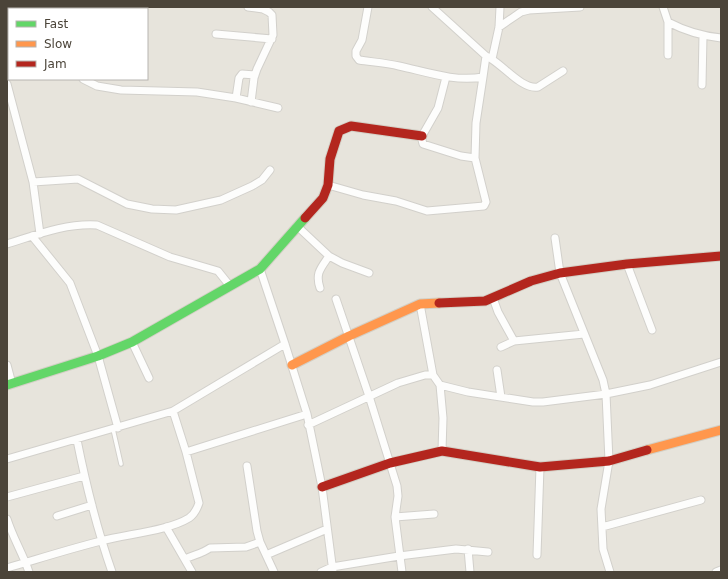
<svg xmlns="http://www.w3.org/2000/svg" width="728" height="579" font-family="'DejaVu Sans',sans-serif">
<rect width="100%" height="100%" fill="#f4f2ee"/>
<path fill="#e7e4dc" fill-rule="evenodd" d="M7,7H721V572H7ZM9,9H147V79H9Z"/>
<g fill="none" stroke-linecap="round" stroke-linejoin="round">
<defs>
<path id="lane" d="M113,429L121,464"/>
<path id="street" d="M248,7L263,9L269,12L272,15L273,35L257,69L254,78L251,102
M368,7L362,40L356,51V56L359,60C372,62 386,63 399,66C427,72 454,82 483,77L486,56
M432,7L486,56C501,62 521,90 538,87L563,71
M663,7L668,22C685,31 702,36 721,38
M68,9L69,7
M499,27L521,12L529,10L580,7
M216,34L272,39
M668,55V22
M492,59L499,27L500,7
M7,64H9
M446,77L438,108L422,136V140L423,144L461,156L475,158
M83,79L97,86L121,90L197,92L236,98L278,108
M7,84L33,182L40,234
M702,85L703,36
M236,98L239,78L242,74L255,75
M33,182L78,179L127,204L152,209L176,210L221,200L252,186L262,180L270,170
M328,185L363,195L396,201L427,211L484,206L486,202L475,158L476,123L483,77
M297,226L329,256L342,263L369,273
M32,236L70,283L98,356L118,428
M555,238L560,273L603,380L606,394L609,461L601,509L603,549L610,572
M7,244C36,235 65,223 97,225L170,257L218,271L230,286
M627,264L652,330
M260,269L285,344L307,414L322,487L333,572
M320,288C315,273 321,268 329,256
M493,298L498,312L514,341
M336,299L369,396L397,486L398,496L395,517L402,572
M420,304L433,375L440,385L443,418L442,451
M132,342L149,378
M501,347L514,341L584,334
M7,365L12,384
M497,370L501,397
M440,385L468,392L533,402H543L606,394L650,385L721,362
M308,425L398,383L425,375H433
M77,440C86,485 97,529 112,572
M186,452L307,414
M7,459L173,411L285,344
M247,466L257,531L260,542L274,572
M7,497L84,476
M57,516L92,505
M395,517L434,514
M7,519C13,538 23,554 29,572
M166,527L192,572
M602,527L701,500
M468,549L470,572
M266,555L327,529
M537,555L540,467
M185,559C194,555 203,553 210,548L246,547L260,542
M7,568C38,559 69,549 101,541C126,534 168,531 189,518C195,514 197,509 199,503L186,452L173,411
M321,572L332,567L399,556L456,549L488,552
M716,572L721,570"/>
<path id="fast" d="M7,385L98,356L132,342L260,269L305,218"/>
<path id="slow" d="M292,365L349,336L420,304L439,303
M647,450L721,430"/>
<path id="jam" d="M305,218L323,198L328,185L330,159L339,131L351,126L422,136
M439,303L485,301L531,281L560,273L627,264L721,256
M322,487L390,463L442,451L540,467L609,461L647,450"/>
</defs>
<use href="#lane" stroke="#d2d0cb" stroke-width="5.5"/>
<use href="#street" stroke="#d2d0cb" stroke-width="9"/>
<use href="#fast" stroke="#d3cfc5" stroke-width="11"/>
<use href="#slow" stroke="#d3cfc5" stroke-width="11"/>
<use href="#jam" stroke="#d3cfc5" stroke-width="11"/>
<use href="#lane" stroke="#fdfdfc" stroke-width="3.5"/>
<use href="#street" stroke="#fdfdfc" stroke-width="7"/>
<use href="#fast" stroke="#63d668" stroke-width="9"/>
<use href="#slow" stroke="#ff974d" stroke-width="9"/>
<use href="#jam" stroke="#b3261e" stroke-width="9"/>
</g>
<rect width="728" height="579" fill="none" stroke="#4b4439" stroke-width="16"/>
<rect x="8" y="8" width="140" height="72" fill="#ffffff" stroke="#b7b4b0"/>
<rect x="16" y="21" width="20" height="6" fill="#63d668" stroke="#b7b4b0"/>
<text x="44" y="28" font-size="12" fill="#4b4439">Fast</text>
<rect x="16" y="41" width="20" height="6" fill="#ff974d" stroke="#b7b4b0"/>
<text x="44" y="48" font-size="12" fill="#4b4439">Slow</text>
<rect x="16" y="61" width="20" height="6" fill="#b3261e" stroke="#b7b4b0"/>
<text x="44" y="68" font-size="12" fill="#4b4439">Jam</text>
</svg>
